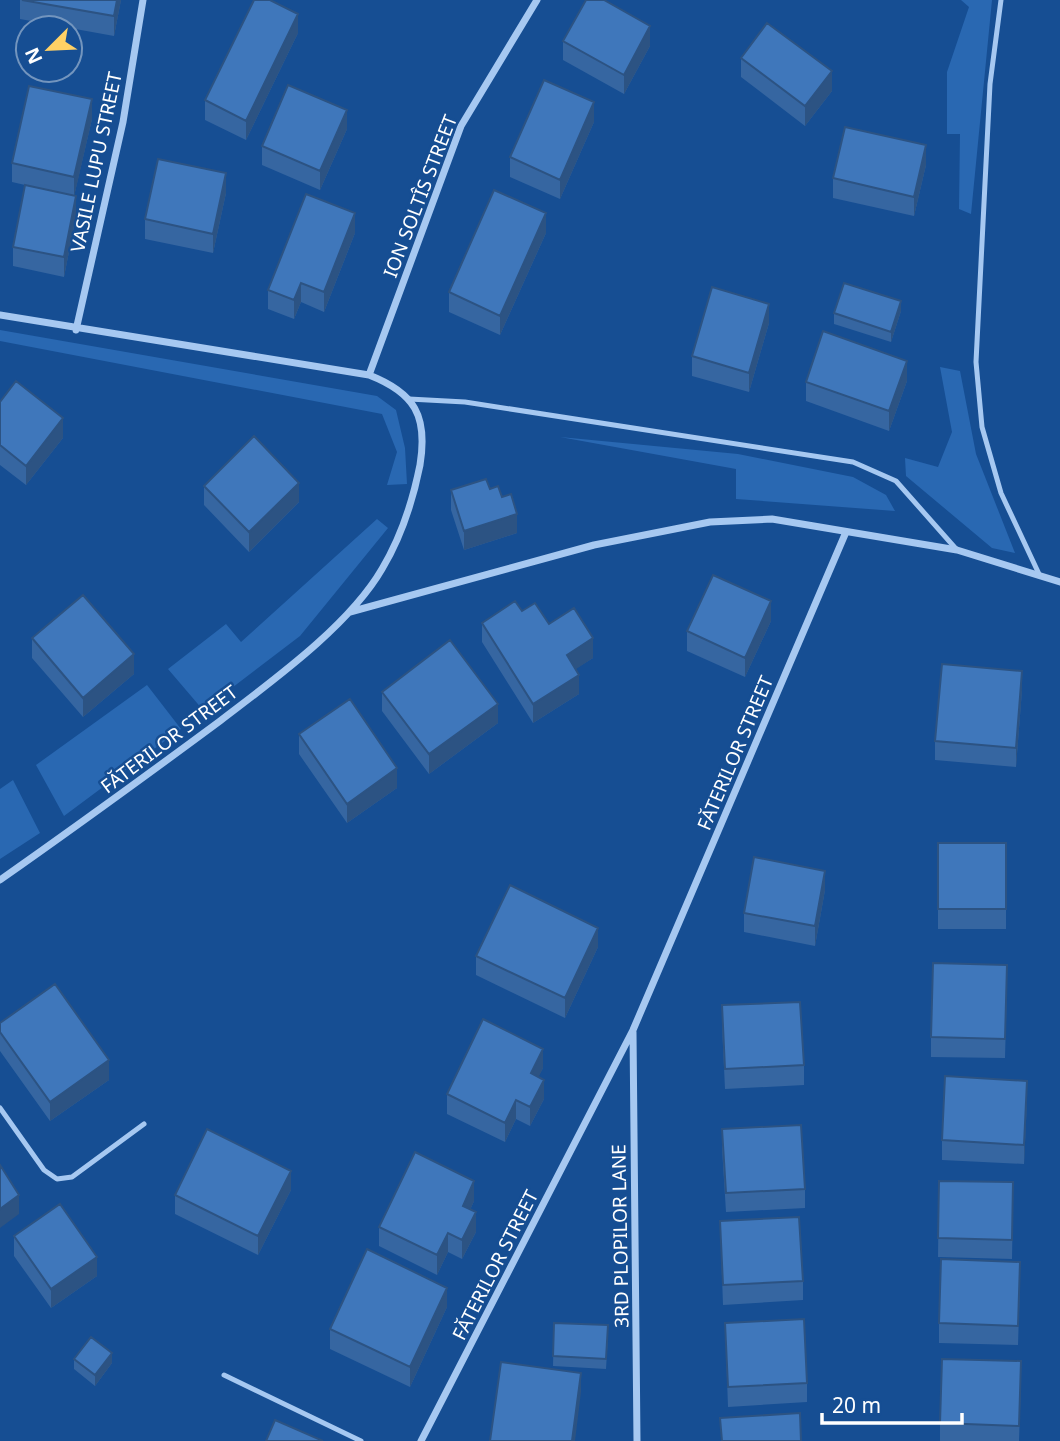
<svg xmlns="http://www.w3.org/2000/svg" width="1060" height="1441" font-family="'Noto Sans',sans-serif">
<rect width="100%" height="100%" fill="#164e93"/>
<path fill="#2968b2" d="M961,0H992L971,214L959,209L960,134H947V72L969,7Z
M0,330L377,396L396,410L405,448L407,484L387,485L397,452L382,414L0,341Z
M940,367L960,371L976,454L1015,553L992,548L906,476L905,458L938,467L952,432Z
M560,437L738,454L853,477L886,495L895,511L736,499V469Z
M377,519L388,528L300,636L203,710L168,669L226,624L241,642Z
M147,685L181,729L64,816L36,765Z
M13,780L40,833L0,859V789Z"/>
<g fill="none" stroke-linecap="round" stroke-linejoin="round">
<path stroke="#a6c8f1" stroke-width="5" d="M1001,0L990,84L976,362L982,427L1001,493L1039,574
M409,399L465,402L853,462L896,481L957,550
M0,1108L44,1170L57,1179L72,1177L144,1124
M224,1375L361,1441"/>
<path stroke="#a6c8f1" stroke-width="7" d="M0,315L369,375C415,393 428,416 420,465C413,500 400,539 382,569C349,626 272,681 220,721C147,775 74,828 0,880
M76,330L123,122L143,0
M369,375L461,126L537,0
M350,612L594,545L710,522L772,519L957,550L1060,582
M633,1032L637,1441
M421,1441L633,1030L846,532"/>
</g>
<path fill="#3666a1" d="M20,0H121L114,36L20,19Z
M298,33L246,140L205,120V100Z
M563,41L650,46L624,94L563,60Z
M741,58L832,91L805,126L741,77Z
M92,119L74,196L76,216L64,277L13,266V247L25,185L12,182V163Z
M594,122L560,199L510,177V157Z
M347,129L320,190L262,165V146Z
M926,165L914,216L833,198V178Z
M226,193L213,253L145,239V219Z
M355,233L324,312L301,302L294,319L268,309V290Z
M546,233L500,335L449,312V292Z
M901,311L891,342L834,324V313Z
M769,323L749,392L692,376V356Z
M907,381L889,431L806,401V382Z
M0,402L63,438L26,485L0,465Z
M204,486L299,502L249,552L204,505Z
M490,489L517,533L464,550L451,510V490Z
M522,611L549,624L593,658L575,669L579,694L533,723L482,642V623Z
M771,621L745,677L687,651V631Z
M32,638L134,674L83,717L32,658Z
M1022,690L1016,767L935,760V741Z
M382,692L498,723L429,774L382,711Z
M299,734L397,788L347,823L299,754Z
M938,843H1006V929H938Z
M825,890L815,946L744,932V913Z
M598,947L565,1018L476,975V956Z
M1007,985L1005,1058L931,1057V1037Z
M722,1005L804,1065V1085L725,1089L722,1025Z
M0,1023L109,1080L50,1121L0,1051Z
M543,1068L538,1077L544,1099L530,1126L516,1119L505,1142L447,1114V1094Z
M1027,1100L1024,1164L942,1160V1140Z
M722,1129L805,1189V1208L726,1212L722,1148Z
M939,1181L1013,1202L1012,1259L938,1257Z
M291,1190L258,1255L175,1214V1195Z
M474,1201L470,1210L476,1232L462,1259L448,1252L437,1275L379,1246V1227Z
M720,1221L803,1281V1300L723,1305Z
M14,1236L97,1276L51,1308L14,1256Z
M1020,1281L1018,1345L939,1343V1323Z
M447,1307L410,1387L330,1349V1329Z
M554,1323L608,1335L606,1369L553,1366Z
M725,1323L807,1383V1402L728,1407Z
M74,1359L112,1363L95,1386L74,1369Z
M1021,1381L1019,1441H940V1423Z"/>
<path fill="#2c5383" d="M117,0H121L114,36V16Z
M298,14V33L246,140V121Z
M650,26V46L624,94V75Z
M832,71V91L805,126V106Z
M92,99V119L74,197V177Z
M594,102V122L560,199V180Z
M347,110V129L320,190V171Z
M926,145V165L914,216V197Z
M226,173V193L213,253V234Z
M76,196V216L64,277V257Z
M355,213V233L324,312V292Z
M546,213V233L500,335V316Z
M301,283V302L294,319V300Z
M901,301V311L891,342V332Z
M769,304V323L749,392V373Z
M907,361V381L889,431V411Z
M63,418V438L26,485V466Z
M299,483V502L249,552V532Z
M517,514V533L464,550V531Z
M771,601V621L745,677V658Z
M593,638V658L567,675V655Z
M134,654V674L83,717V698Z
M1022,671V690L1016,767V748Z
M579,675V694L533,723V704Z
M498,704V723L429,774V754Z
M397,768V788L347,823V804Z
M825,871V890L815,946V926Z
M598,928V947L565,1018V998Z
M543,1049V1068L531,1093V1073Z
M109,1060V1080L50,1121V1102Z
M544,1080V1099L530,1126V1107Z
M1027,1081V1100L1024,1164V1145Z
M516,1100V1119L505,1142V1123Z
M291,1171V1190L258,1255V1236Z
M474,1181V1201L463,1226V1206Z
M19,1195V1214L0,1228V1209Z
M476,1212V1232L462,1259V1240Z
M448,1233V1252L437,1275V1255Z
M97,1257V1276L51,1308V1289Z
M447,1288V1307L410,1387V1367Z
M112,1353V1363L95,1386V1375Z
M581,1373V1392L575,1441H572Z"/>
<path fill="#3f77bb" stroke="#2c5383" stroke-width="2" d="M22,0H117L114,16Z
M254,0H270L298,14L246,121L205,100Z
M586,0H604L650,26L624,75L563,41Z
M767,23L832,71L805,106L741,58Z
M544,80L594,102L560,180L510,157Z
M288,85L347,110L320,171L262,146Z
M29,86L92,99L74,177L12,163Z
M845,127L926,145L914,197L833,178Z
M158,159L226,173L213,234L145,219Z
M25,185L76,196L64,257L13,247Z
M494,190L546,213L500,316L449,292Z
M306,194L355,213L324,292L301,283L294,300L268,290Z
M844,283L901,301L891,332L834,313Z
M712,287L769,304L749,373L692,356Z
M823,331L907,361L889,411L806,382Z
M16,381L63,418L26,466L0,445V402Z
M254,436L299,483L249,532L204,486Z
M486,479L490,489L498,486L502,497L511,494L517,514L464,531L451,490Z
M713,575L771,601L745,658L687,631Z
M83,595L134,654L83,698L32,638Z
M515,601L522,611L535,603L549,624L574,608L593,638L567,655L579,675L533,704L482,623Z
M450,640L498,704L429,754L382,692Z
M942,664L1022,671L1016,748L935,741Z
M350,699L397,768L347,804L299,734Z
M938,843H1006V909H938Z
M754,857L825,871L815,926L744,913Z
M510,885L598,928L565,998L476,956Z
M933,963L1007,965L1005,1039L931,1037Z
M55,984L109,1060L50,1102L0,1032V1023Z
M800,1002L804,1065L725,1069L722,1005Z
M483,1019L543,1049L531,1073L544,1080L530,1107L516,1100L505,1123L447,1094Z
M945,1076L1027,1081L1024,1145L942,1140Z
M801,1125L805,1189L726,1193L722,1129Z
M207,1129L291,1171L258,1236L175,1195Z
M415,1152L474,1181L463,1206L476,1212L462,1240L448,1233L437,1255L379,1227Z
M0,1165L19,1195L0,1209Z
M939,1181L1013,1182L1012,1240L938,1238Z
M60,1204L97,1257L51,1289L14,1236Z
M799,1217L803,1281L723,1285L720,1221Z
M367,1249L447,1288L410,1367L330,1329Z
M941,1259L1020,1262L1018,1326L939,1323Z
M804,1319L807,1383L728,1387L725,1323Z
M554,1323L608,1325L606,1359L553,1356Z
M91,1337L112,1353L95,1375L74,1359Z
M942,1359L1021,1361L1019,1426L940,1423Z
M501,1362L581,1373L572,1441H490Z
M800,1413L801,1441H722L720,1418Z
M275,1420L323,1441H266Z"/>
<g text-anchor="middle" stroke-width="5" stroke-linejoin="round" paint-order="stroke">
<g font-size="19" fill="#fff" stroke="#164e93">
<text transform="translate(96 162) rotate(-78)" y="7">VASILE LUPU STREET</text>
<text transform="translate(420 196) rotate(-69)" y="7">ION SOLTÎS STREET</text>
<text transform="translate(169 739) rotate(-37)" y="7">FĂTERILOR STREET</text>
<text transform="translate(735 753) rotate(-67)" y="7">FĂTERILOR STREET</text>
<text transform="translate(620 1236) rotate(-91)" y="7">3RD PLOPILOR LANE</text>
<text transform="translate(495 1265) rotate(-63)" y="7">FĂTERILOR STREET</text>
</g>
</g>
<g transform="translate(49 49) rotate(246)"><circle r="33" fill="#164e93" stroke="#7395be" stroke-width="2"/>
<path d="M0-5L12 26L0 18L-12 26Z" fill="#ffd165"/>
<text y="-10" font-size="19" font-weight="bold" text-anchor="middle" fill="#ffffff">N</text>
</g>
<path d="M822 1413v10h140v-10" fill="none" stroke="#ffffff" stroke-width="3.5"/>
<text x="832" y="1413" font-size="21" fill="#ffffff" stroke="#164e93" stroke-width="5" paint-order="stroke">20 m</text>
</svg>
